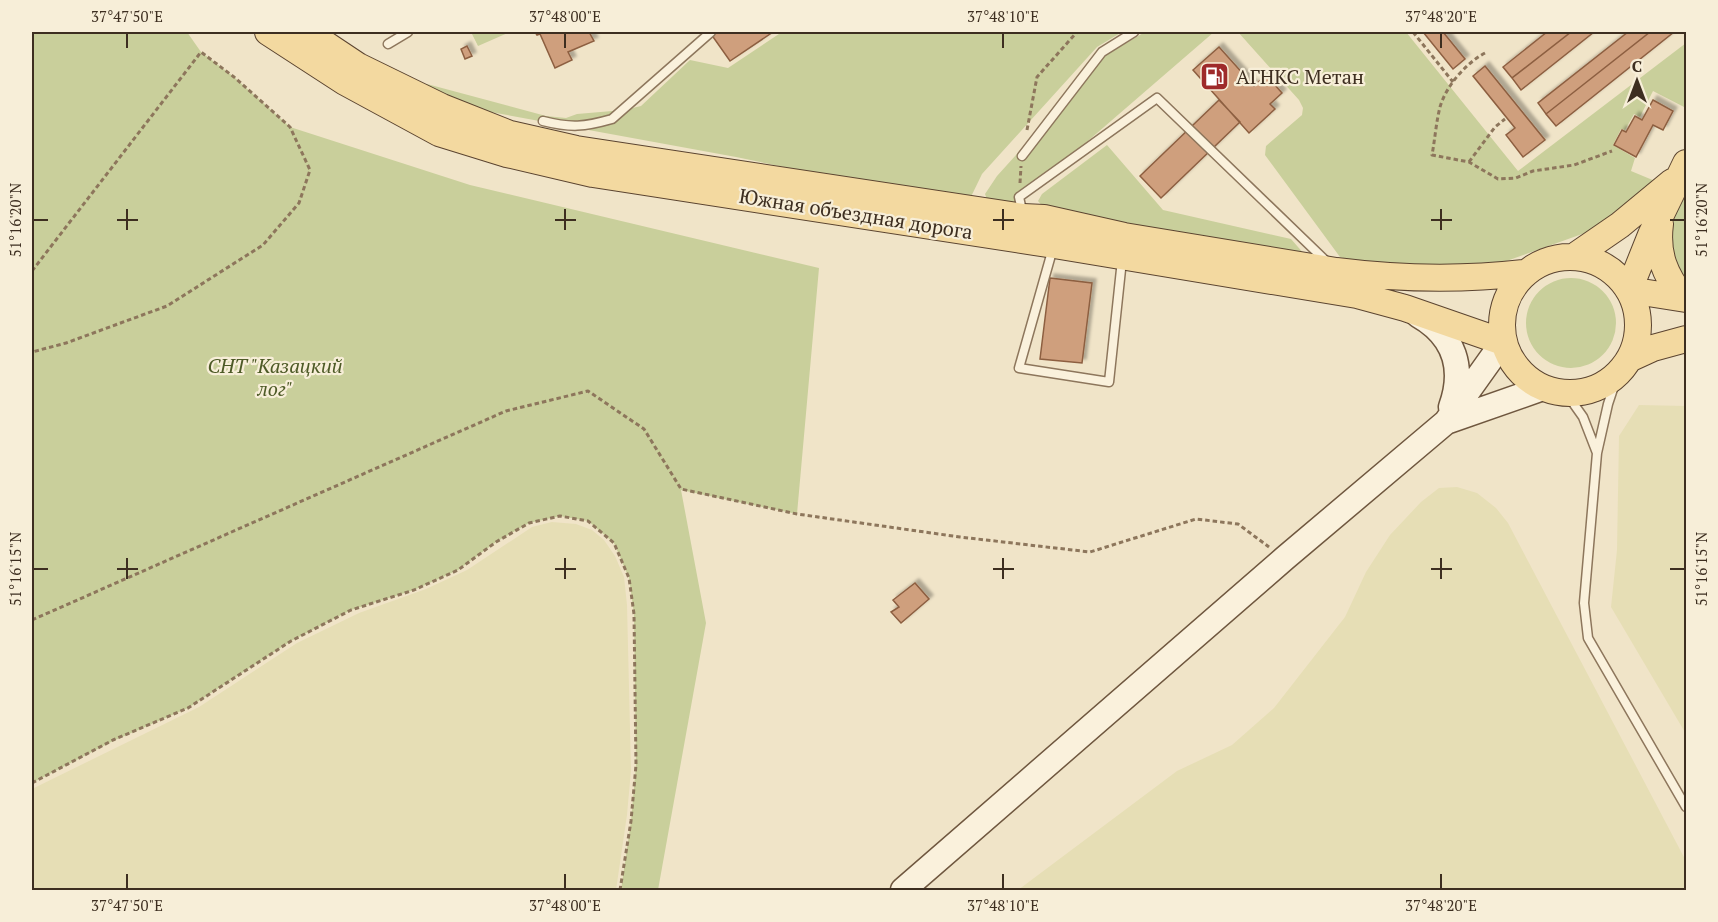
<svg xmlns="http://www.w3.org/2000/svg" width="1718" height="922" font-family="'PT Serif',serif">
<defs>
<filter id="shadow"><feDropShadow dx="4" dy="-4" stdDeviation="1.5" flood-color="#0004"/></filter>
</defs>
<rect width="100%" height="100%" fill="#f0e4c8"/>
<path fill="#e6deb5" d="M1639,405L1686,406V734L1611,607L1617,550L1619,436Z
M1457,487L1477,493L1496,508L1508,523L1686,861V890H1018L1177,771L1232,745L1274,708L1345,617L1366,572L1390,535L1421,502L1439,488Z
M552,522L576,524L592,530L604,540L615,556L624,577L627,605L631,770L627,815L616,890H32V789L199,707L297,643L359,613L426,589L467,570L532,527Z"/>
<path fill="#c9cf9b" d="M32,32H187L201,52L234,77L290,127L470,185L819,268L797,514L681,490L706,623L658,890H621L631,821L636,765L634,614L629,578L614,543L588,521L560,516L529,523L496,542L458,570L414,590L351,610L291,641L188,708L113,741L32,783Z
M471,32H510L478,46Z
M782,32H1122L1097,47L982,174L967,205L736,157L474,109L423,85L427,84L546,116L566,118L577,114L624,110L641,106L690,60L728,68Z
M1145,32H1214L1009,209L988,202L985,194L997,176L1106,55Z
M1238,32H1406L1518,171L1686,43V108L1653,91L1640,117L1634,114L1625,130L1621,129L1613,145L1635,158L1631,171L1655,181L1599,228L1490,267L1365,265L1340,257L1265,155L1266,146L1302,115L1303,108L1299,100Z
M1107,145L1163,210L1291,239L1305,255L1046,210L1038,201L1042,194Z
M1686,194V284L1670,268L1671,221Z
M1526 323a45 45 0 1 1 90 0a45 45 0 1 1-90 0Z"/>
<path fill="#cf9f7d" stroke="#8d5f41" stroke-width="1.5" filter="url(#shadow)" d="M535,32H589L594,41L568,52L572,60L555,68L540,34L537,35Z
M715,32H773L730,61L711,34Z
M1423,32H1443L1465,59L1453,69Z
M1547,32H1571L1512,78L1503,67Z
M1571,32H1594L1521,90L1512,78Z
M1628,32H1650L1546,114L1538,103Z
M1650,32H1674L1556,126L1546,114Z
M467,46L472,56L465,59L461,49Z
M1219,47L1254,86L1266,75L1282,93L1270,104L1275,109L1249,133L1193,70Z
M1485,66L1545,140L1523,157L1506,135L1515,128L1473,76Z
M1219,100L1240,122L1161,198L1140,176Z
M1653,100L1673,111L1663,130L1653,125L1636,157L1614,145L1622,130L1626,132L1635,116L1642,120Z
M1050,278L1092,283L1082,363L1040,359Z
M915,583L929,599L901,623L891,612L899,607L893,600Z"/>
<g fill="none" stroke-linecap="round" stroke-linejoin="round">
<defs>
<path id="lane" d="M388,44L408,32
M543,121C571,128 584,127 612,119L711,32
M1022,156L1102,52L1134,32
M1023,215L1019,197L1157,98L1327,262
M1053,248L1019,368L1109,382L1122,260
M1566,393L1583,417L1597,453L1608,404L1618,374
M1597,453L1584,603L1588,638L1686,807"/>
<path id="secondary" d="M1418,315C1455,336 1465,368 1451,407
M1446,422L1543,388
M903,890L1285,558L1446,422L1503,342"/>
<path id="primary" d="M268,32L345,82L439,133L507,154L593,174L1054,245L1357,295L1405,308L1503,342
M307,32L358,66L442,107L510,134L576,149L1023,217L1044,218L1124,236L1336,271C1399,279 1462,280 1524,273
M1686,163L1651,235L1629,290L1686,299
M1660,224C1656,254 1665,275 1683,298
M1575,256L1620,225L1672,182
M1502 325a68 68 0 1 1 136 0a68 68 0 1 1-136 0Z
M1629,359L1653,348L1686,339"/>
</defs>
<use href="#lane" stroke="#8d765c" stroke-width="11"/>
<use href="#secondary" stroke="#6f573f" stroke-width="27"/>
<use href="#primary" stroke="#5b4430" stroke-width="28"/>
<path stroke="#8d765c" stroke-width="3" stroke-dasharray="4.5 3" stroke-linecap="butt" d="M1413,32L1453,82
M1485,53C1466,63 1446,86 1440,107C1436,123 1435,139 1432,155L1469,162L1498,179L1516,178L1533,171L1574,165L1612,151
M1027,130L1037,77L1077,32
M1469,162L1495,127L1505,119
M1020,183L1021,166
M32,271L201,52L234,77L290,127L310,170L299,203L263,245L167,306L66,343L32,352
M32,620L506,411L588,391L644,429L681,489L797,514L960,537L1090,552L1196,519L1238,524L1269,547
M32,783L113,740L188,708L291,641L351,610L414,590L458,570L496,542L529,523L560,516L588,521L614,543L629,578L634,614L636,765L631,821L620,890"/>
<use href="#lane" stroke="#faf1dc" stroke-width="8"/>
<use href="#secondary" stroke="#faf1dc" stroke-width="24"/>
<use href="#primary" stroke="#f3d9a0" stroke-width="26"/>
</g>
<path fill="none" stroke="#3d2e20" stroke-width="2" d="M127,33V48M565,33V48M1003,33V48M1441,33V48M127,209V230M565,209V230M1003,209V230M1441,209V230M33,220H48M117,220H138M555,220H576M993,220H1014M1431,220H1452M1670,220H1685M127,558V579M565,558V579M1003,558V579M1441,558V579M33,569H48M117,569H138M555,569H576M993,569H1014M1431,569H1452M1670,569H1685M127,874V889M565,874V889M1003,874V889M1441,874V889"/>
<defs>
<symbol id="fuel-square" viewBox="-11 -11 22 22"><rect x="-9" y="-9" width="18" height="18" rx="4" fill="#9e2a2b" stroke="#f7eed8"/><path d="M-5.5-6h7V0h2V4h1.3V-2.5L3-4.5l.8-.8L6-3V5H2.5V1h-1V6h-7ZM-4.2-4.7v3.2H.2V-4.7Z" fill="#fff"/></symbol>
</defs>
<g fill-rule="evenodd">
<use href="#fuel-square" x="1198" y="60" width="33" height="33"/>
</g>
<g text-anchor="middle" stroke-width="4.5" stroke-linejoin="round" paint-order="stroke">
<g font-size="20" fill="#3d2e20" stroke="#f7eed8" text-anchor="start">
<text x="1236" y="84">АГНКС Метан</text>
</g>
<g font-size="20" fill="#3d2e20" stroke="#f7eed8">
<text transform="translate(856 214) rotate(9)" y="7">Южная объездная дорога</text>
</g>
<g font-size="20" font-style="italic" fill="#4d5a26" stroke="#f7eed8">
<text x="275" y="373">СНТ "Казацкий<tspan x="275" dy="23">лог"</tspan></text>
</g>
</g>
<rect width="1718" height="922" fill="none" stroke="#f7eed8" stroke-width="66"/>
<g transform="translate(1637 81)" stroke="#f7eed8" stroke-width="4.5" paint-order="stroke">
<path d="M0-4.5L10 22L0 15L-10 22Z" fill="#3d2e20"/>
<text y="-9" font-size="16" font-weight="bold" text-anchor="middle" fill="#3d2e20">С</text>
</g>
<rect x="33" y="33" width="1652" height="856" fill="none" stroke="#3d2e20" stroke-width="2"/>
<g font-size="15" text-anchor="middle" fill="#3d2e20">
<text x="127" y="22">37°47'50"E</text>
<text x="565" y="22">37°48'00"E</text>
<text x="1003" y="22">37°48'10"E</text>
<text x="1441" y="22">37°48'20"E</text>
<text transform="translate(16 220) rotate(-90)" y="5">51°16'20"N</text>
<text transform="translate(1702 220) rotate(-90)" y="5">51°16'20"N</text>
<text transform="translate(16 569) rotate(-90)" y="5">51°16'15"N</text>
<text transform="translate(1702 569) rotate(-90)" y="5">51°16'15"N</text>
<text x="127" y="911">37°47'50"E</text>
<text x="565" y="911">37°48'00"E</text>
<text x="1003" y="911">37°48'10"E</text>
<text x="1441" y="911">37°48'20"E</text>
</g>
</svg>
